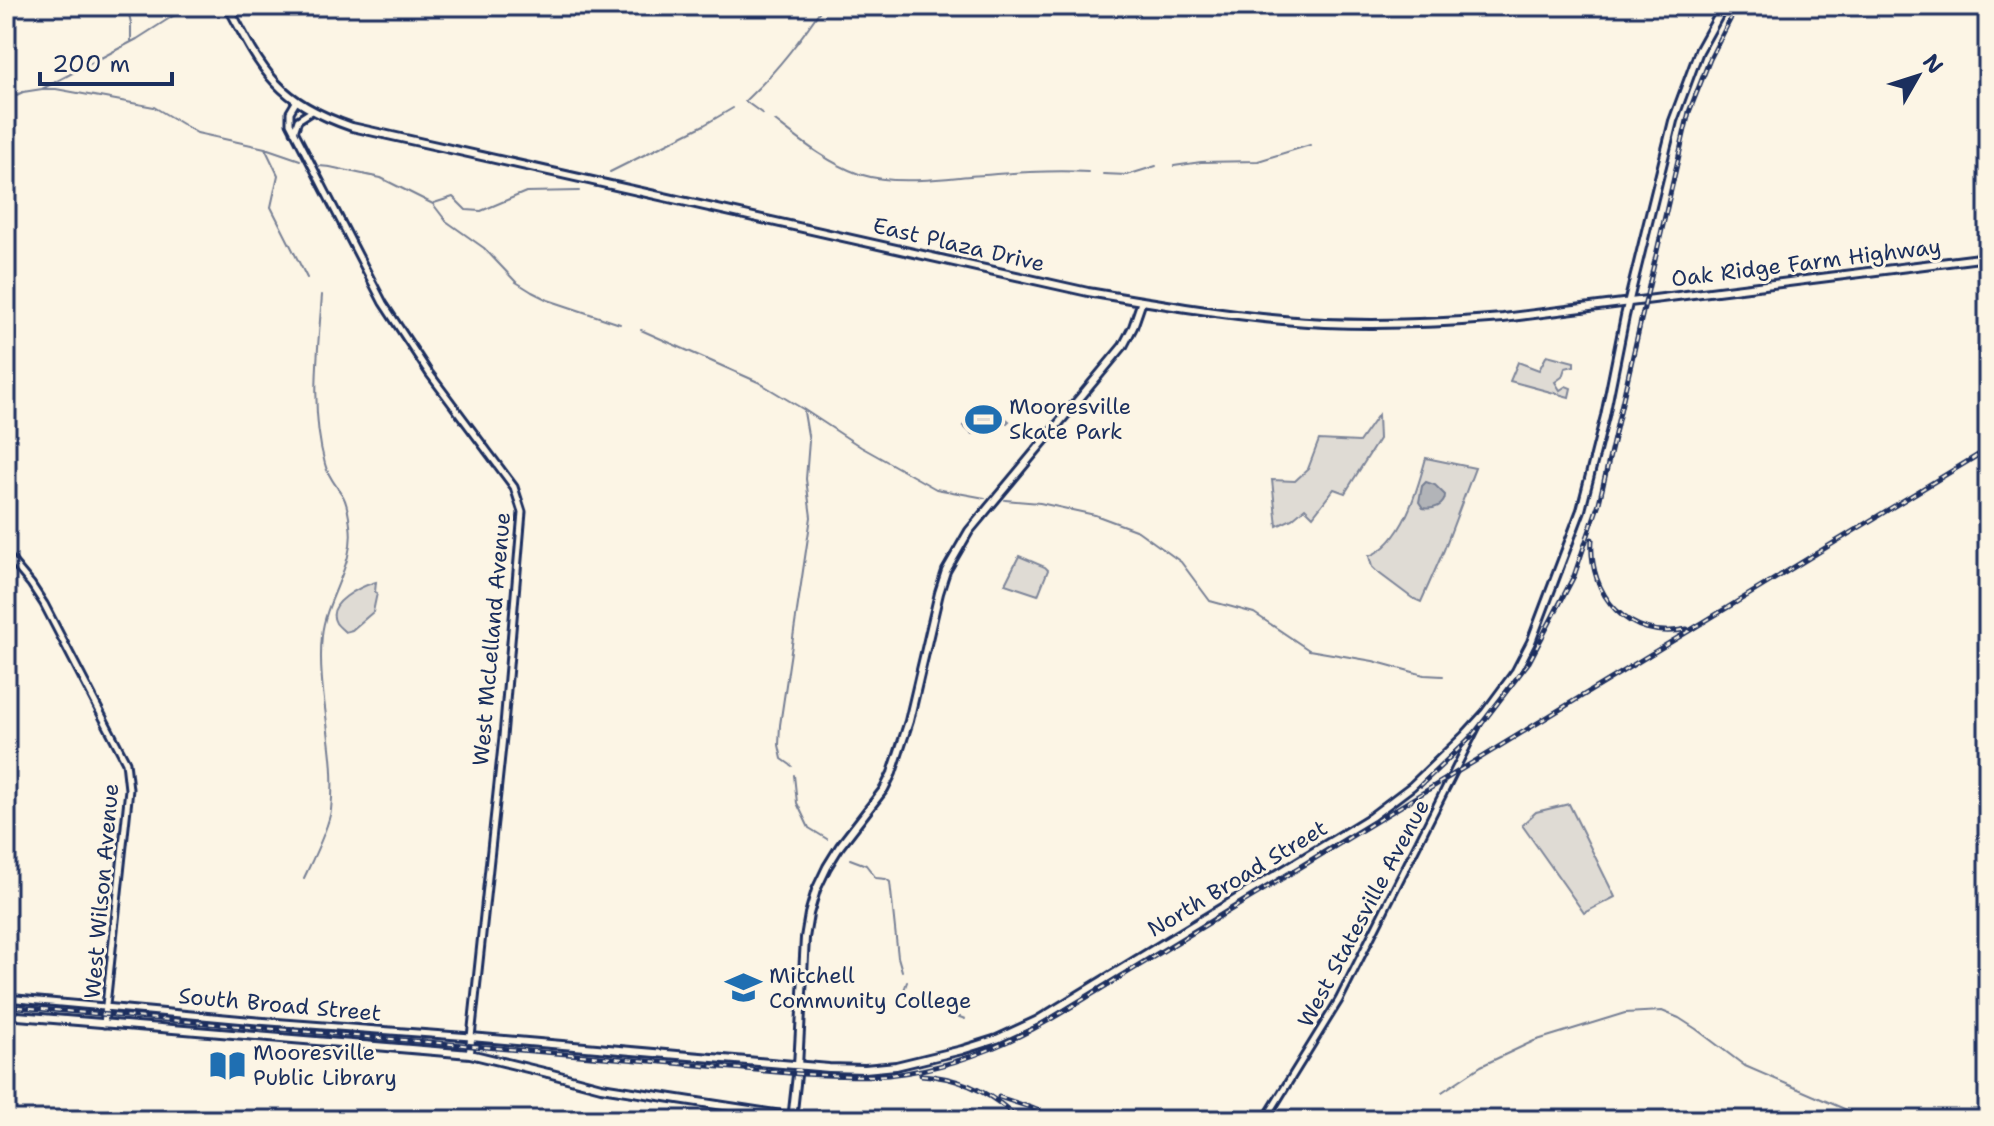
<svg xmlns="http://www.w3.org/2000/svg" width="1994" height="1126" font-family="'Shantell Sans',sans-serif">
<rect width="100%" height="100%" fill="#fcf5e5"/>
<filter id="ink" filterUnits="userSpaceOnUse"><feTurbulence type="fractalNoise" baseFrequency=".0125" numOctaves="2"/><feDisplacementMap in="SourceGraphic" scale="16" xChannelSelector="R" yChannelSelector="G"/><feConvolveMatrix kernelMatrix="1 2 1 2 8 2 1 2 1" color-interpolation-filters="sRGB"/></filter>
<g filter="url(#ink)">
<path fill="#dfdbd4" stroke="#7d8599" stroke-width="2" d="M1547,355L1574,362V366L1565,368L1562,377L1555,382L1560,390L1566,386L1571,388L1569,397L1510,381L1518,362L1539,370Z
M986,402L1009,421L1007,423L999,418L988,431L972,434L963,426Z
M1378,415L1379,439L1345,493L1334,489L1313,516L1305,508L1292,519L1277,526L1272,480L1295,481L1308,469L1319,440L1359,442Z
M1426,458L1475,468L1444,550L1421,602L1412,598L1376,571L1372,567L1369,556C1403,543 1417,491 1426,458Z
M1019,556L1045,567L1048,570L1038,595L1005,584Z
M376,582L375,592L377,593L373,612L352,630L345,632C342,629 338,626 336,623C324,603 362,586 376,582Z
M1569,804L1615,897L1584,913L1522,825L1536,812Z"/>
<path fill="#b2b4b8" stroke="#767f94" stroke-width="2" d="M1426,482L1435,485L1445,495C1445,506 1433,510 1423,508L1419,502L1422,486Z"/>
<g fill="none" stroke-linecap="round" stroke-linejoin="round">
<path stroke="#767f94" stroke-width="2" d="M127,6L131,23V41
M42,89H56L154,107L197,133L265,148L300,160
M6,100L23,92L42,89L137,39L173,16L194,6
M763,114L745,101C776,72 800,41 823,6
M775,121C801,141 828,163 859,174C895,185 934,179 970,176C1010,173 1049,170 1088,172
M265,148L278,175L271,207L307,278
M319,166L330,167L381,178L433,204L446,221L484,248L516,282L532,292L548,300L620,324
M1174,166L1201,162L1258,161L1310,145
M610,172L704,125L733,108
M1103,174L1127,175L1156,166
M434,203L453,197L466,210L481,211L526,192L579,191
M641,330L758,382L803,409L861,447L936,489L985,498
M1005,500L1040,503L1095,515L1138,531L1181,562L1210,601L1254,613L1309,650L1373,661L1424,675L1443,676
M792,766L782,759L779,745L780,725L811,517L806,479L809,441L804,412
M794,775L797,803L809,828L827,839
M850,859L866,865L876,878L886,879L890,882L898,957L902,971
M304,878C312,861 329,827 331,810C338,751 316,694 322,635C326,597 356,564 350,525C349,516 347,503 343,496C336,485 328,477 325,464C310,409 318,351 322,295
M907,982L904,990L909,998L965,1019
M1442,1092L1481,1066L1534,1041L1625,1013L1662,1011L1679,1018L1696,1029L1745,1066L1856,1114L1860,1120"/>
<defs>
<path id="tertiary" d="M294,132L298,120L312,111
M6,554L31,584L44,604L126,762L129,789L104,1024
M6,998L257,1021L471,1037L503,737L522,512L514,487L429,373L383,303L290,123V112L296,102
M1265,1120L1339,1000L1480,720"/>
<path id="secondary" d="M548,1073L601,1087L814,1120
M1982,1120L1988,1118"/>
<path id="primary" d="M228,6C263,73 277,101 352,127L1088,292C1153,303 1218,314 1283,320C1356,327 1430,324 1503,318L1988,257
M6,1015L470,1054L548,1073
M470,1054L471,1037L829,1068L865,1069L896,1066L962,1050L997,1039L1036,1021L1371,817L1412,786L1464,736L1485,713L1516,671L1531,642L1581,510L1605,416L1625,316L1673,121L1699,51L1724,6
M792,1120L798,1066L805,938L809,914L816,890L827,867L840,846L884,789L892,773L909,721L939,593L946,571L969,531L1123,346L1133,327L1142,301"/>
</defs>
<use href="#tertiary" stroke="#1b2f5e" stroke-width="11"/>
<use href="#secondary" stroke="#1b2f5e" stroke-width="12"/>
<use href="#primary" stroke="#1b2f5e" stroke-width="12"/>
<use href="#tertiary" stroke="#fcf5e5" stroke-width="5"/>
<use href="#secondary" stroke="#fcf5e5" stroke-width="6"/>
<use href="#primary" stroke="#fcf5e5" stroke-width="6"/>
<defs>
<path id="rail" d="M1592,539C1588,595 1628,642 1687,629
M1421,785L1473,735L1529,662L1574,576L1599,503L1689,112L1710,59L1737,6
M6,1006L801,1074C830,1075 859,1077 888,1075C951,1069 1008,1045 1061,1013L1988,449
M921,1075C956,1077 984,1089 1011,1112
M999,1097L1032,1108L1060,1120"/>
</defs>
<use href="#rail" stroke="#1b2f5e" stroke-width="5"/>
<use href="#rail" stroke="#fcf5e5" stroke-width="2" stroke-dasharray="6" stroke-linecap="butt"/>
</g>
</g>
<defs>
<symbol id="stadium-bare" viewBox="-9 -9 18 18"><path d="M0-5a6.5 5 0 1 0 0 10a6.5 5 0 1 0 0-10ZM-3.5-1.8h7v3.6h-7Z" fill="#1f6fb2" stroke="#fcf5e5" stroke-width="2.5" paint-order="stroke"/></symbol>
<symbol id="university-bare" viewBox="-9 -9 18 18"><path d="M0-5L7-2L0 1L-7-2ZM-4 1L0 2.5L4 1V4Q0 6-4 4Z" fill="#1f6fb2" stroke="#fcf5e5" stroke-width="2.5" paint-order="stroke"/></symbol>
<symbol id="library-bare" viewBox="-9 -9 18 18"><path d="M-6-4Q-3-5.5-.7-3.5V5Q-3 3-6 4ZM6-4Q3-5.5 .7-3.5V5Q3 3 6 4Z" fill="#1f6fb2" stroke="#fcf5e5" stroke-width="2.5" paint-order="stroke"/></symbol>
</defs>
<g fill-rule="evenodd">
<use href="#stadium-bare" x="958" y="394" width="51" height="51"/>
<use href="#university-bare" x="718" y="962" width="51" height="51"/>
<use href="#library-bare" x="202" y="1040" width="51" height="51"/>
</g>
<g text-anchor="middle" stroke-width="6" stroke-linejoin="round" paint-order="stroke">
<g font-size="22" fill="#1b2f5e" stroke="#fcf5e5">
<text transform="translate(959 244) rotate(13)" y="8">East Plaza Drive</text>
<text transform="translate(1806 262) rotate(-7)" y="8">Oak Ridge Farm Highway</text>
<text transform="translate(491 639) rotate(-85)" y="8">West McLelland Avenue</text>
<text transform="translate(1237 878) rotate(-31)" y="8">North Broad Street</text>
<text transform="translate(101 891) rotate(-85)" y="8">West Wilson Avenue</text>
<text transform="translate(1363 913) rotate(-62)" y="8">West Statesville Avenue</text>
<text transform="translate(280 1004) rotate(5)" y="8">South Broad Street</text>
</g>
<g font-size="22" fill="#1b2f5e" stroke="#fcf5e5" text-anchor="start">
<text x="1009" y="414">Mooresville<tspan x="1009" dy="25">Skate Park</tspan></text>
<text x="769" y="983">Mitchell<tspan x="769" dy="25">Community College</tspan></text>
<text x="253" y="1060">Mooresville<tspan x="253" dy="25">Public Library</tspan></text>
</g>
</g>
<rect width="1994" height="1126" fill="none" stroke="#fcf5e5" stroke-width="32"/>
<rect x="16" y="16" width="1962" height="1094" fill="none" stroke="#1b2f5e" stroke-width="3" filter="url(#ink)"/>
<g transform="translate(1918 76) rotate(51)" stroke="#fcf5e5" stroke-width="6" paint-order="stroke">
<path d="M0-6L14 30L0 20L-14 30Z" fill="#1b2f5e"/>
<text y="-12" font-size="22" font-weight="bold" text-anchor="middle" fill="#1b2f5e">N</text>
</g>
<path d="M40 72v12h132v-12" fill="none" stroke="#1b2f5e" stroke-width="4"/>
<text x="52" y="72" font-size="24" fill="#1b2f5e" stroke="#fcf5e5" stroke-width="6" paint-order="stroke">200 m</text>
</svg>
